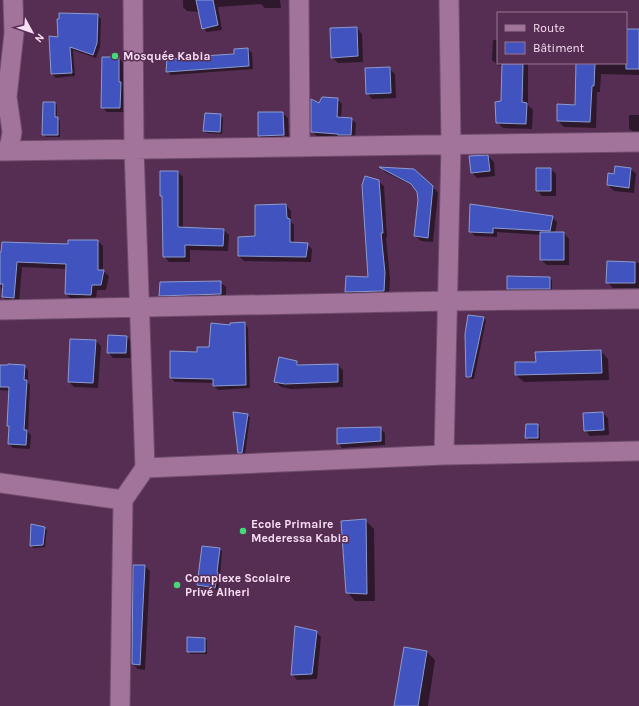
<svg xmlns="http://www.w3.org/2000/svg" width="639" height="706" font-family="Karla,sans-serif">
<rect width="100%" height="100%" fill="#572e53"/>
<path fill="#0007" fill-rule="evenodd" d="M183,0H280L281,8H265L261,4L218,7L222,30L207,32L203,28L199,12L187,11L183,7Z
M97,15L101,19L100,47L96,58L73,50L75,76L56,78L52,74L59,38Z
M357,28L362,34L363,62L338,63L332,57Z
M626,30H639V75L601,74L600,92H597L596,128L564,127L558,121L576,106L577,64H528V105L533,110L532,129L503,128L497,122L502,102L503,66H499L492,60L493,40H498V63H626Z
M248,49L252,53L253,69L171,75L167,71L180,60L235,54Z
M103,58H119L124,63V112H107L102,107Z
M389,68L395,74L396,98L372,99L367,93Z
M337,99L342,104L341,118L351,119L356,123L355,139L317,136L312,132L320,104Z
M55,103L57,105V118L60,121V137H46L43,134Z
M283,113L288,118L289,140L265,141L259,135ZM282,117H284L285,140H283Z
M220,115L223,118L222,134L207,133L204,131Z
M629,115H639V132L632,131L629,129Z
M488,156L494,162L495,176L477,178L472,172Z
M616,167L631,169L636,174L634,193L614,191L608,185L615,175Z
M381,168L433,187L438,193L433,242L421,241L415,236L419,200L418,191L415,187L385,172Z
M537,169H551L556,174V196H542L537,190Z
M178,172L183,177V228L224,230L229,235L228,251L190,250V262H169L164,256L163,197L161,195Z
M378,181L384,186L387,237L386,238L390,278L389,296L352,297L346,292L369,278Z
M286,205L291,211V222L294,225V243L307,244L312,249L311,262L244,261L239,256Z
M552,217L557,222L555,233H564L569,239V265H547L541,260V235L497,232V237L475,236L470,231Z
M98,241L103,246V271L109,276L106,290H97L96,300L71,299L66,294L67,269L22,267L19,303L8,302L3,297L4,291L1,288L3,243L69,245Z
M608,262L639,263V288H613L608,283Z
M550,278L552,280V291H510L508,289Z
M220,282L226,287V299L166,301L160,295Z
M469,316L484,318L486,320L474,379H470L467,377Z
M244,323L248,328L250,388L218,390L214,386V383L175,382L171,378L198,353L210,348L231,326Z
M127,337L132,342L131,358H113L108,352Z
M71,340L96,341L101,346L98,388L74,387L69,382Z
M601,351L608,359L609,380L524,382L516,375V363H537Z
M297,362L301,366L338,365L343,370V387L291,389L281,387L275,381Z
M0,365L24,366L28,370V383L30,385L28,432L31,435L30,449L13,448L9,444L10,428L8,426L10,391L0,390Z
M603,413L608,418L609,435L590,436L585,430Z
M247,415L250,417L245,455H241L238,453Z
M538,425L540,427V440H529L526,437Z
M380,428L385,433V445L342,448L338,443Z
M365,520L374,529L375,601H355L347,592Z
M44,528L47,530L45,547L33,548L31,545Z
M219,549L222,551L220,576L218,590L200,587L198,584Z
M145,566L150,571L145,670L138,669L133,664Z
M316,632L321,637L317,679L297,680L292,674Z
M205,639L207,641V654H190L188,651Z
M427,652L435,660L428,706H395Z"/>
<path fill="#4053be" stroke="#8b9bd0" d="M196,0H213L218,25L202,29Z
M59,13L98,14L97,43L93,55L70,47L72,73L51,74L49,36L58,37L57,19H59Z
M357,27L358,56L331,58L330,28Z
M626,29H639V69H626Z
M248,48L249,66L166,72L167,58L180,59H187V57L234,54V49Z
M102,57H119V82H121L120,108H101Z
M576,63H595L594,86H592L590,122L557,121V104L575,105Z
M502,64H523L522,102L527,103L526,124L496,123L495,102L501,101Z
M390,67L391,93L366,94L365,68Z
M322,97L338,98L337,117L352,118L351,135H338V134L311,132V99L319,103Z
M43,102H55V117H58V135H42Z
M258,112H283L284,135L258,136Z
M205,113L221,114L220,132L203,131Z
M488,155L490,171L471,173L469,156Z
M615,166L631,168L629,188L607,185L608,173L614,174Z
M379,167L414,169L433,186L428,238L414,236L418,200L417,192L411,184Z
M536,168H551V191H536Z
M160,171H178V227L224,229L223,246L185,245V257H163L162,196H160Z
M365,176L379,180L383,233H381L385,273L384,291L345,292L346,276L368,277L362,185Z
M286,204L287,218L290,219V242L308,243L306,257L238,256V237L255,236V205Z
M470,204L553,216L550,231L493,228V233L469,232Z
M540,232H564V260H540Z
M68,240H98V270H104L101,285H92L91,295L65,294L66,264L17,262L14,298L2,297L3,284H0V252H1L2,242L68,244Z
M607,261L635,262V283H606Z
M507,276L550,277V289H507Z
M221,281V294L159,296L160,282Z
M468,315L484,317L471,377H466L465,334Z
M245,322L246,385L213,386V379L170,378V351L197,352V347H209L211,323L230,325V323Z
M108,335L127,336L126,353H107Z
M70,339L96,340L93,383L68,382Z
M601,350L602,373L515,375V362H536L535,352Z
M279,357L297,361V365L338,364V382L285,384L274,382Z
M8,364L25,365L24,380H27L24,430H27L26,445L8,444L9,426H7L9,387H0V365H8Z
M233,412L248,414L242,453H238Z
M603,412L604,430L584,431L583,413Z
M526,424H538V438H525Z
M381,427V441L337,444V428Z
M366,519L367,594L346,593L341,521Z
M31,524L45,527L43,545L30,546Z
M202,546L220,548L217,572L218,573L215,588L197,585Z
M133,565H145L140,665L132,664Z
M295,626L317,631L312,674L291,675Z
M187,637L205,638V652H187Z
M404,647L427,651L418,706H394Z"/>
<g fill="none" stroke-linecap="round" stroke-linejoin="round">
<defs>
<path id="minor" d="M299,0L300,147
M9,150L12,132L7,97L14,33L13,0
M0,151L639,142
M0,310L448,301L639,299
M444,455L451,145L449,0
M145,468L444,455L639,451
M0,483L123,500
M120,706L123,500L145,468L134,149L133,0"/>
</defs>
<use href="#minor" stroke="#704d6d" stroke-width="21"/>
<use href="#minor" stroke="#a2749c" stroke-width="19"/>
</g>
<g fill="#46d779" stroke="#572e53" stroke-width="1.5">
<circle cx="115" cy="56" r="4"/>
<circle cx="243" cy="531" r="4"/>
<circle cx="177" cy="585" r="4"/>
</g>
<g text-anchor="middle" stroke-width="3" stroke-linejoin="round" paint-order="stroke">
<g font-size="12" font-weight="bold" fill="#f9dff4" stroke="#572e53" text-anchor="start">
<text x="123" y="60">Mosquée Kabia</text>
<text x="251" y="528">Ecole Primaire<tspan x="251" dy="14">Mederessa Kabia</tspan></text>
<text x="185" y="582">Complexe Scolaire<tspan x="185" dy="14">Privé Alheri</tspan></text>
</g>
</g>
<rect x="497" y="12" width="130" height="52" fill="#572e53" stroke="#987593"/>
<rect x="505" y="25" width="20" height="6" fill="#a2749c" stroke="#987593"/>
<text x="533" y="32" font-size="12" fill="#f9dff4">Route</text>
<rect x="505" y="42" width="20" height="12" fill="#4053be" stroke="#987593"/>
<text x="533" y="52" font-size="12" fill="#f9dff4">Bâtiment</text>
<g transform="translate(32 32) rotate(130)" stroke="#572e53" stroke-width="3" paint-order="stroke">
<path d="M0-3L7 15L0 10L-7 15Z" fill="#f9dff4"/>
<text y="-6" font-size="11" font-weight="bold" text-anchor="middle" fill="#f9dff4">N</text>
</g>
</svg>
